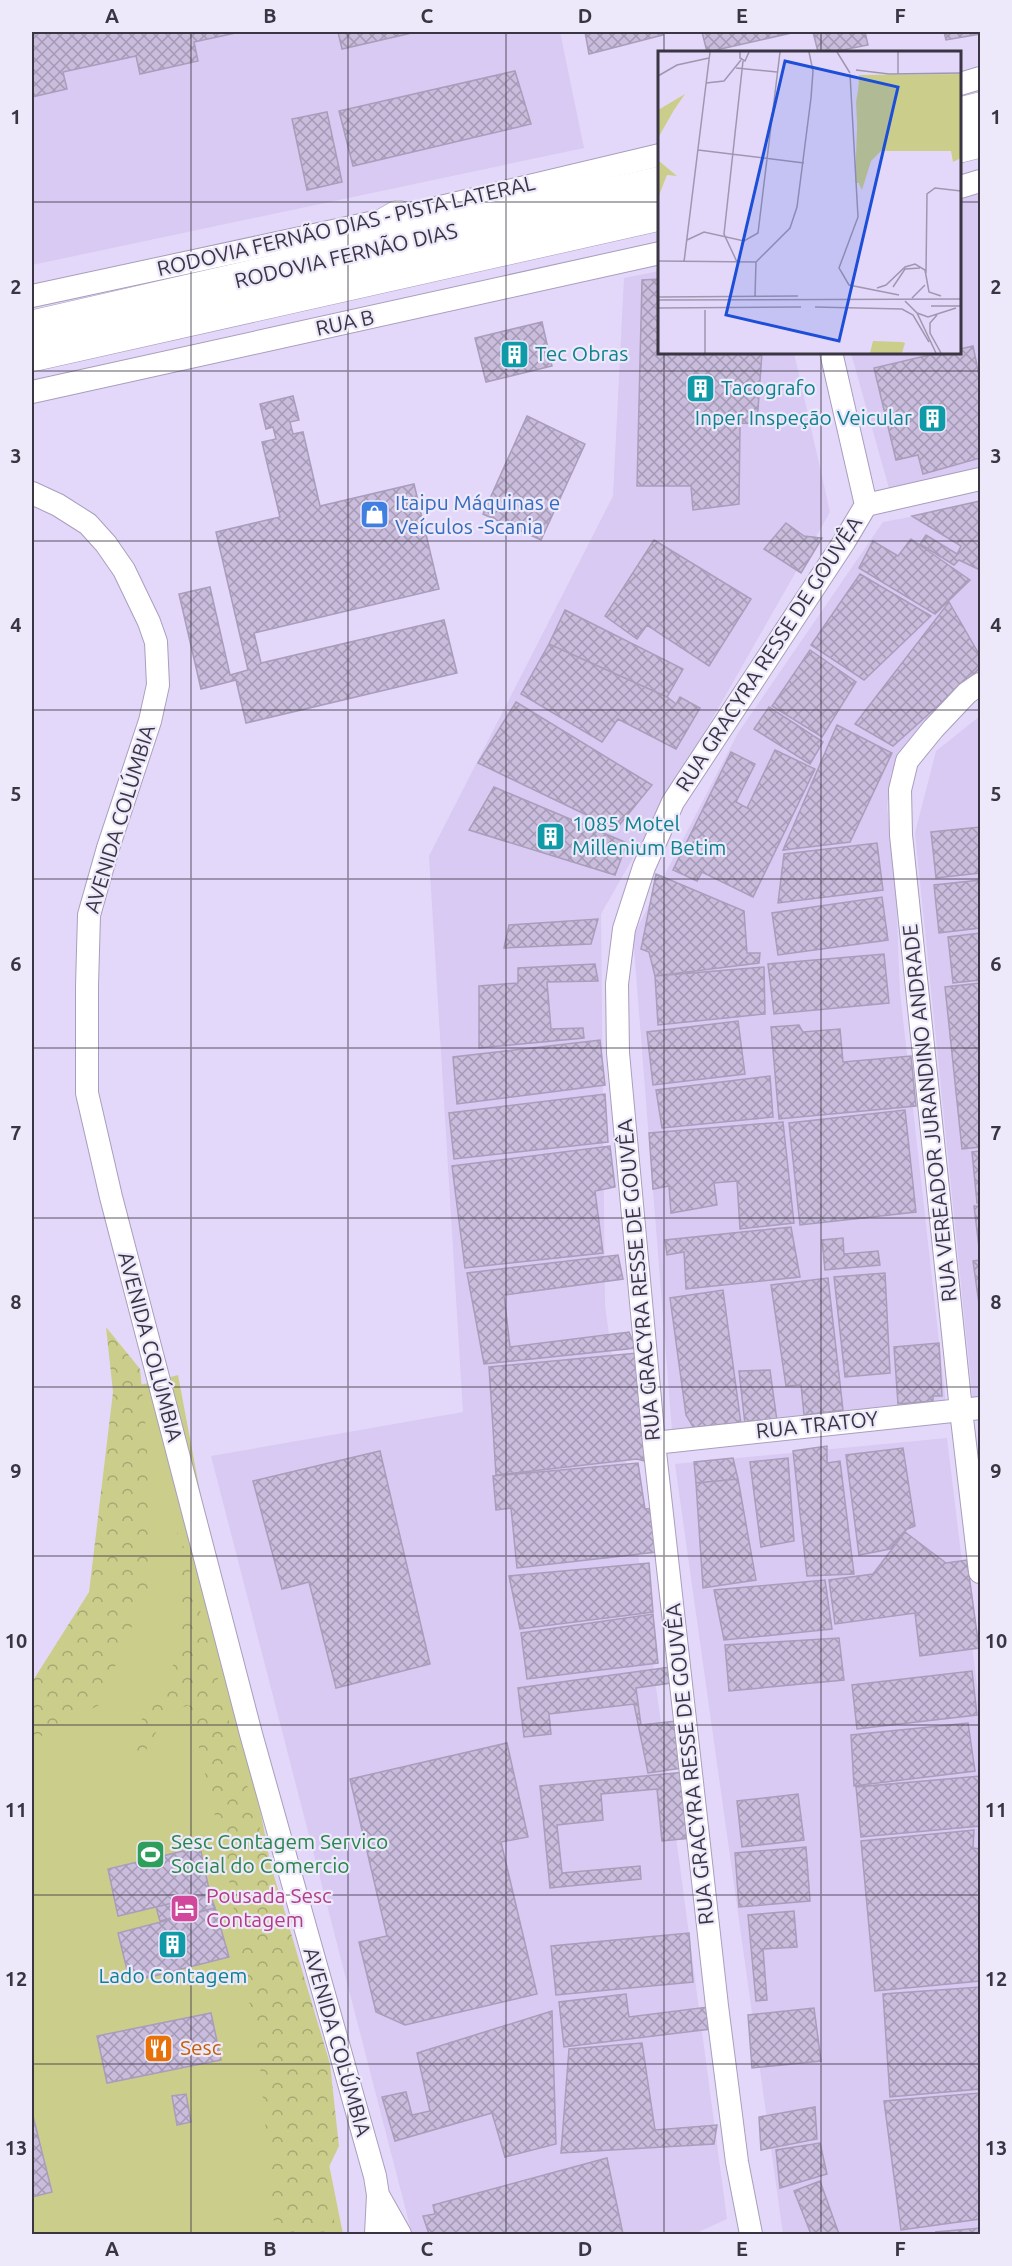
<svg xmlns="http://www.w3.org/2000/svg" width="1012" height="2266" font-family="Ubuntu,sans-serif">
<defs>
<pattern id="forest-crowns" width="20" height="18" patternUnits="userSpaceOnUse" patternTransform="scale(1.5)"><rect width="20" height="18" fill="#cbce8b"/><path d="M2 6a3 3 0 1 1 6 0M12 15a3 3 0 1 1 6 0" fill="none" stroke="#a6a873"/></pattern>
<pattern id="building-cross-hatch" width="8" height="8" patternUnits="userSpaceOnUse" patternTransform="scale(1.5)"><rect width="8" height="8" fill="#c9bcdc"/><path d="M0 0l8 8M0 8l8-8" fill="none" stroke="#a49ab4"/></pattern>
</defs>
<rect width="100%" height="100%" fill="#e3d8f9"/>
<path fill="#d8caf2" d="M32,32H560L584,148L32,265Z
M980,194V470L890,492L851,353L960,352V199Z
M659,271L660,352L794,353L830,512L601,914L605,1305L727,2219L694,2234H412L211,1456L463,1412L429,856L613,496L624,278Z
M980,504V671L891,773L887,807L895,870L900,992L946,1404L672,1431L633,936L738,733L883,522Z
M980,716V1401L973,1402L915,833L936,751Z
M947,1438L980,1711V2234H783L675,1464Z"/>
<path fill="#cbce8b" d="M178,1375L300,2020L343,2234H32V1687L126,1575L129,1388Z"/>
<path fill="url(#forest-crowns)" d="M106,1327L140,1369L147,1440L150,1583L99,1705L32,1741V1682L89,1592L113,1392Z
M177,1522L236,1748L330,2064L339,2146L327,2171L336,2234H275L260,2066L227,1868L189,1705L167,1713L137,1766L134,1733L180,1653Z"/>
<path fill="url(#building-cross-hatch)" stroke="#a99dbb" stroke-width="1.5" d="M32,32H240L194,42L198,61L140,74L136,56L63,72L67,89L32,97Z
M338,32H416L342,49Z
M585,32H662L663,35L589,54Z
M702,32H796L707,52Z
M813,32H865L868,45L833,52H818Z
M944,32H980V34L946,40Z
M515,71L531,124L353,166L339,111Z
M327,112L342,182L307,190L292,119Z
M660,279V352H762L757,424L740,423L739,504L693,510L691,486H637L642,280Z
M542,322L552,366L486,382L475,338Z
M973,346L980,380V458L923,474L918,455L896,460L874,368L942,352H960V349Z
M293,396L299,420L290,422L293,434L303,432L320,506L414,484L439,589L254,633L261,663L444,620L457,673L246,723L236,680L201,689L179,594L210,587L230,675L248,670L216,532L280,517L262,442L276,439L273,427L266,429L260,404Z
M527,416L585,444L541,540L483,514Z
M980,501V570L959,560L954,565L920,544L926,535L957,554L961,546L912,516Z
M786,523L804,536L822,538L801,573L764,549Z
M911,539L970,580L935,614L859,568L873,541L898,556Z
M654,540L751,599L709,666L647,625L637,639L605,616Z
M860,574L931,616L864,680L811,645Z
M949,602L980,656V668L893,746L855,724Z
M565,610L683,669L667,697L549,644Z
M549,644L667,697L676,704L680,697L700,708L676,749L618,719L602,742L521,694Z
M810,650L856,682L822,737L772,706Z
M516,702L652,785L616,829L478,763Z
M769,707L823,742L810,764L754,729Z
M837,725L892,753L850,842L783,850Z
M775,750L815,769L753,897L702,872L697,881L673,870L731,752L755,764L736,802L747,808Z
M494,787L627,843L615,875L469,830Z
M980,827V873L936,878L931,832Z
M877,843L883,890L778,903L784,854Z
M656,874L744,911L747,953H760L759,963L655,976L649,952L641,949Z
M980,880V928L939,933L934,885Z
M882,897L888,940L778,955L772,913Z
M598,919L591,944L504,948L509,925Z
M980,933V980L953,983L948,937Z
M884,954L889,1003L774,1014L768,964Z
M595,964L598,981L547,982L551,1029L583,1028L584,1038L479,1048V986L518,983V968Z
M764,967L765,1014L658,1025L655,976Z
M980,983V1147L962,1149L945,987Z
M738,1021L745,1074L653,1085L647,1032Z
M799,1025L803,1032L840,1029L843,1062L911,1056L916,1106L779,1119L771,1027Z
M600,1040L605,1085L457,1104L453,1057Z
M770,1076L773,1117L662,1128L656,1090Z
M605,1094L608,1142L454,1159L449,1113Z
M905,1110L916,1212L800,1225L789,1123Z
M783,1122L794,1223L740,1229L737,1181L714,1183L717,1205L671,1213L669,1186L653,1189L649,1133Z
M610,1146L615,1187L595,1191L603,1253L465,1268L452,1166Z
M980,1151V1203H977L972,1152Z
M974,1206H980V1256Z
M791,1227L800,1277L686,1289L684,1252L667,1255L665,1240Z
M843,1238L844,1254L878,1251L880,1265L825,1270L822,1240Z
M618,1255L623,1279L504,1295L510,1347L629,1332L636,1348L484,1364L467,1273Z
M980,1260V1311L973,1261Z
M885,1273L890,1373L845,1377L834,1277Z
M828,1278L843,1410L804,1415L801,1385L786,1386L771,1285Z
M723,1290L741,1424L695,1430L686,1415L670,1298Z
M939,1343L942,1396H933V1401L898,1404L894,1347Z
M637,1353L648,1462L637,1459L496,1475L489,1367Z
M770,1370L777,1421L745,1424L739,1371Z
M827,1446V1463L840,1461L854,1574L807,1576L793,1451Z
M903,1448L915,1526L907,1529L890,1549L859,1555L846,1455Z
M380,1451L430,1664L336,1688L309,1582L282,1589L253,1481Z
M733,1458L738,1479L696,1483L694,1462Z
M788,1458L794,1541L761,1547L750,1462Z
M638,1463L645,1509L654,1508L657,1552L517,1568L511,1508L496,1510L493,1476Z
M738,1479L756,1580L703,1588L696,1483Z
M905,1532L946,1563L967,1560L979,1648L920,1656L915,1613L835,1624L829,1580L873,1574Z
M649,1563L653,1612L520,1629L509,1576Z
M825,1580L832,1629L724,1640L714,1590Z
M653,1614L658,1663L527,1679L521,1633Z
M839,1638L844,1680L729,1691L725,1645Z
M670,1667L671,1683L636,1688L641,1725L676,1721L682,1768L648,1773L634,1704L549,1714L551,1734L524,1737L518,1688Z
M972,1671L977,1715L857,1729L852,1685Z
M968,1723L975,1771L854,1786L851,1735Z
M507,1743L528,1837L501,1842L537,1994L405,2025L376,2012L359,1942L387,1936L350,1779Z
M685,1772L692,1838L662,1841L657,1789L601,1794L603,1820L557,1825L562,1873L640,1866L641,1879L550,1888L540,1786Z
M980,1776V1826L861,1837L856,1787Z
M798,1794L804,1840L742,1847L737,1801Z
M974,1830L973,1848L980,1849V1981L875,1991L861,1841Z
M200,1847L210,1894L118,1916L108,1869Z
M806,1847L810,1901L739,1907L735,1853Z
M210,1894L215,1908L160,1921L156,1907Z
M215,1908L229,1957L130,1982L118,1933Z
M794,1911L797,1947L763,1949L767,2000L756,2001L748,1915Z
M689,1933L693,1982L556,1995L551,1946Z
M980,1987V2089L890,2097L883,1994Z
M626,1994L629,2017L708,2007L711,2029L564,2047L559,2002Z
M814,2008L821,2061L752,2068L748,2015Z
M552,2011L556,2144L505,2157L492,2113L395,2141L382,2097L406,2092L412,2115L430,2111L417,2053Z
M211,2013L221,2060L107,2083L97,2036Z
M642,2043L655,2130L717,2125L714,2144L561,2153L569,2049Z
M980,2093V2219L901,2230L884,2101Z
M186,2094L191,2122L177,2125L172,2096Z
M815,2107L817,2139L761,2150L759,2117Z
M32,2112L52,2192L32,2197Z
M820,2143L827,2174L780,2188L776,2150Z
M607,2158L623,2234H429L423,2216L435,2214L433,2205Z
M820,2181L839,2234H811L794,2191Z
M980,2228V2234H937L936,2232Z"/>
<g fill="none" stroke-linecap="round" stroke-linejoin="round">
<defs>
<path id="minor" d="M960,84L980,78
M960,187L980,181
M32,296L398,217L660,155
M831,352L866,505
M32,392L660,253
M32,493L58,505L88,524L106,544L124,570L149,622L156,642L158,685L150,721L108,848L89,915L87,986V1093L111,1197L251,1734L375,2176L378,2195L400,2234
M980,684L967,693L933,729L907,761L900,790L901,835L961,1410L980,1572
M654,1443L980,1408
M376,2234L378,2195
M751,2234L737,2162L717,2006L654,1443L618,1053L617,984L624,929L644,867L673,802L844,542L866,505L980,479"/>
<path id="highway" d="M960,114L980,109
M960,146L980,141
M348,240L372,232L398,217
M32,327L660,183
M32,355L660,214"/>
</defs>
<use href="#minor" stroke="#a99ebd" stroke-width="24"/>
<use href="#highway" stroke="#a99ebd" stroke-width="34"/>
<use href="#minor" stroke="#fff" stroke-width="22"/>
<use href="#highway" stroke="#fff" stroke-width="33"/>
</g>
<path fill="none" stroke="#3a3542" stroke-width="1.5" stroke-opacity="0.55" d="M191,32V2234M348,32V2234M506,32V2234M664,32V52M821,32V52M32,202H660M960,202H980M664,352V2234M821,352V2234M32,371H980M32,541H980M32,710H980M32,879H980M32,1048H980M32,1218H980M32,1387H980M32,1556H980M32,1725H980M32,1895H980M32,2064H980"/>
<defs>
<symbol id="building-square" viewBox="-11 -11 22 22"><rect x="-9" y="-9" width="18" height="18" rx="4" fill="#0f9aa8" stroke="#eee8fb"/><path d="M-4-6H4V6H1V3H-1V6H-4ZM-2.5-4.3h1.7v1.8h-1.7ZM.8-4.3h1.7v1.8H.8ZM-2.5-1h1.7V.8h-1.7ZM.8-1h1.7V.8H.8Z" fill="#fff"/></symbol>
<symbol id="shop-square" viewBox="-11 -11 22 22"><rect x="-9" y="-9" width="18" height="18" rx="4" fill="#3f7fe0" stroke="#eee8fb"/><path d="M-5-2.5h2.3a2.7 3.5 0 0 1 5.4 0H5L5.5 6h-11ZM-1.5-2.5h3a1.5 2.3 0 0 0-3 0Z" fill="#fff"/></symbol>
<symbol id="stadium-square" viewBox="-11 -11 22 22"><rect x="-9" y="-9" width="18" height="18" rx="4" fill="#2e9e5b" stroke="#eee8fb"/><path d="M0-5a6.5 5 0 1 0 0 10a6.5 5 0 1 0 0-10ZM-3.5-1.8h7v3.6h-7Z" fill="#fff"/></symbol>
<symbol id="hotel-square" viewBox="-11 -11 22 22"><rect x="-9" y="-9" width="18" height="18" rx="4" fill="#d1479c" stroke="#eee8fb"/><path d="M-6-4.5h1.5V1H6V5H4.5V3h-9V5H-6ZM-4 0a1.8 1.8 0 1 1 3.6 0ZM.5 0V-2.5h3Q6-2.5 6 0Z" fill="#fff"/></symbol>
<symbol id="restaurant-square" viewBox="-11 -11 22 22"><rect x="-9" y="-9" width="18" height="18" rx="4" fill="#e8710a" stroke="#eee8fb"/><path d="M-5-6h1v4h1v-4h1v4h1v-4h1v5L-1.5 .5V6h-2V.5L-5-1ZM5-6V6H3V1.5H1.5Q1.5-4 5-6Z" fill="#fff"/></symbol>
</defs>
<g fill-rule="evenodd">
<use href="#building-square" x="498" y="338" width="33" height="33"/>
<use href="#building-square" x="684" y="372" width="33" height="33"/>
<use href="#building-square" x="916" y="402" width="33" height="33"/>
<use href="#shop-square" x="358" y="498" width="33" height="33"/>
<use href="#building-square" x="534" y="820" width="33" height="33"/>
<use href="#stadium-square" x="134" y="1838" width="33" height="33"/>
<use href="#hotel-square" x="168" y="1892" width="33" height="33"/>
<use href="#building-square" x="156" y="1928" width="33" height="33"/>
<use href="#restaurant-square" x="142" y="2032" width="33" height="33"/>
</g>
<g text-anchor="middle" stroke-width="4.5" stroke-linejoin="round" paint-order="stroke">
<g font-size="21" fill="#3a3542" stroke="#eee8fb">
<text transform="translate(346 226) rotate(-13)" y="7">RODOVIA FERNÃO DIAS - PISTA LATERAL</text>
<text transform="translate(346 256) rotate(-13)" y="7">RODOVIA FERNÃO DIAS</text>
<text transform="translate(345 323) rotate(-12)" y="7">RUA B</text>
<text transform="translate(769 654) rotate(-57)" y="7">RUA GRACYRA RESSE DE GOUVÊA</text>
<text transform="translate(120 819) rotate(-73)" y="7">AVENIDA COLÚMBIA</text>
<text transform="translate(930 1113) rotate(-96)" y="7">RUA VEREADOR JURANDINO ANDRADE</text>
<text transform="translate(639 1280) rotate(-95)" y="7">RUA GRACYRA RESSE DE GOUVÊA</text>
<text transform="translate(150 1347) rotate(75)" y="7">AVENIDA COLÚMBIA</text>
<text transform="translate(817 1425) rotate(-6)" y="7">RUA TRATOY</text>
<text transform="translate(690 1764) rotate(-96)" y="7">RUA GRACYRA RESSE DE GOUVÊA</text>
<text transform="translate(337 2042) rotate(74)" y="7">AVENIDA COLÚMBIA</text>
</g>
<g font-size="21" fill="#0d838f" stroke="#eee8fb" text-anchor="start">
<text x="535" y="361">Tec Obras</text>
<text x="721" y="395">Tacografo</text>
<text x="912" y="425" text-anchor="end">Inper Inspeção Veicular</text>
<text x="572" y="831">1085 Motel<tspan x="572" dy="24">Millenium Betim</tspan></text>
<text x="173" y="1983" text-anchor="middle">Lado Contagem</text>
</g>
<g font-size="21" fill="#366cbe" stroke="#eee8fb" text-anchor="start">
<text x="395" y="510">Itaipu Máquinas e<tspan x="395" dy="24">Veículos -Scania</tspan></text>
</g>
<g font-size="21" fill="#27864d" stroke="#eee8fb" text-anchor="start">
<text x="171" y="1849">Sesc Contagem Servico<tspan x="171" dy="24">Social do Comercio</tspan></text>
</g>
<g font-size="21" fill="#b23c85" stroke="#eee8fb" text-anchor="start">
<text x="206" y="1903">Pousada Sesc<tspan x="206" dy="24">Contagem</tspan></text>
</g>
<g font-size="21" fill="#c56008" stroke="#eee8fb" text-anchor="start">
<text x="180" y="2055">Sesc</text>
</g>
</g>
<g transform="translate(658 51)">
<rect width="303" height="303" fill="#e3d8f9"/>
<path d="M303,23V97H226L208,111L203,132H197L201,24Z" fill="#cbce8b"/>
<path d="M224,24L241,27L237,31H209L204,94L212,89L201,115L198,51L202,28ZM248,24H303V30L249,29ZM27,43L16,59L0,87V59ZM259,91H303V107L295,111L293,100H223L213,110L204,139L201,133L206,109L214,97ZM0,104L1,110L19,125L9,124L0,147ZM215,290L244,291L247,292L244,302H212Z" fill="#cbce8b"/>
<path fill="none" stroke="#9f97b0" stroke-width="1.5" d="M82,1V7L87,10L91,1M179,1L192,22M240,1V23M78,17L119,21M198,19L231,23L303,22M192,23L200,166L181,217L191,234L241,244M0,25L19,14L51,7M48,32L66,30L83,9M40,99L146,112M29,189L46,181L86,190L100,182L122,1M0,210L98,211L132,177L139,156L153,47L155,20L151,1M26,211L52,1M79,211L66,183L85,10M268,222L269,143L277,137L303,140M235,236L247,218L262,217M219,237L228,234L247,216L257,213L267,219L271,241L283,245M97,245L98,211M0,246L140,245M254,247L267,234M0,249L303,248M247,250L259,262L278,302M273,255H303M157,256L244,258L255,264L271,291M0,257L143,256M259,262L270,266L298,257M279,264L272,272V282L283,302M47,302V259"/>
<path fill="#1d4ed8" fill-opacity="0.15" stroke="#1d4ed8" stroke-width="3" d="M127,10L240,36L181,290L68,264Z"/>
<rect width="303" height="303" fill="none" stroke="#3a3542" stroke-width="3"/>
</g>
<rect width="1012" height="2266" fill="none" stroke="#eee8fb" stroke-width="66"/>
<rect x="33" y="33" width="946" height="2200" fill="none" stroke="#3a3542" stroke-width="2"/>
<g font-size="20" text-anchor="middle" font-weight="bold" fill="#3a3542">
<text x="112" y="23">A</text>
<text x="270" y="23">B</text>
<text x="427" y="23">C</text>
<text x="585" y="23">D</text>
<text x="742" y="23">E</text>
<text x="900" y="23">F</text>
<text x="16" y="124">1</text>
<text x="996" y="124">1</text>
<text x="16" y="294">2</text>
<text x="996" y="294">2</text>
<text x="16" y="463">3</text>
<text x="996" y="463">3</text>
<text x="16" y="632">4</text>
<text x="996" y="632">4</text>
<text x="16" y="801">5</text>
<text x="996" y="801">5</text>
<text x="16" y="971">6</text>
<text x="996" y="971">6</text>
<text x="16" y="1140">7</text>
<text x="996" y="1140">7</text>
<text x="16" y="1309">8</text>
<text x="996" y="1309">8</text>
<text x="16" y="1478">9</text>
<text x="996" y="1478">9</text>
<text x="16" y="1648">10</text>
<text x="996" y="1648">10</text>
<text x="16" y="1817">11</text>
<text x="996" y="1817">11</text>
<text x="16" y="1986">12</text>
<text x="996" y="1986">12</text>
<text x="16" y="2155">13</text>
<text x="996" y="2155">13</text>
<text x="112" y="2256">A</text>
<text x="270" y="2256">B</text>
<text x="427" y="2256">C</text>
<text x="585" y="2256">D</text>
<text x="742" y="2256">E</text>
<text x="900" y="2256">F</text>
</g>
</svg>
